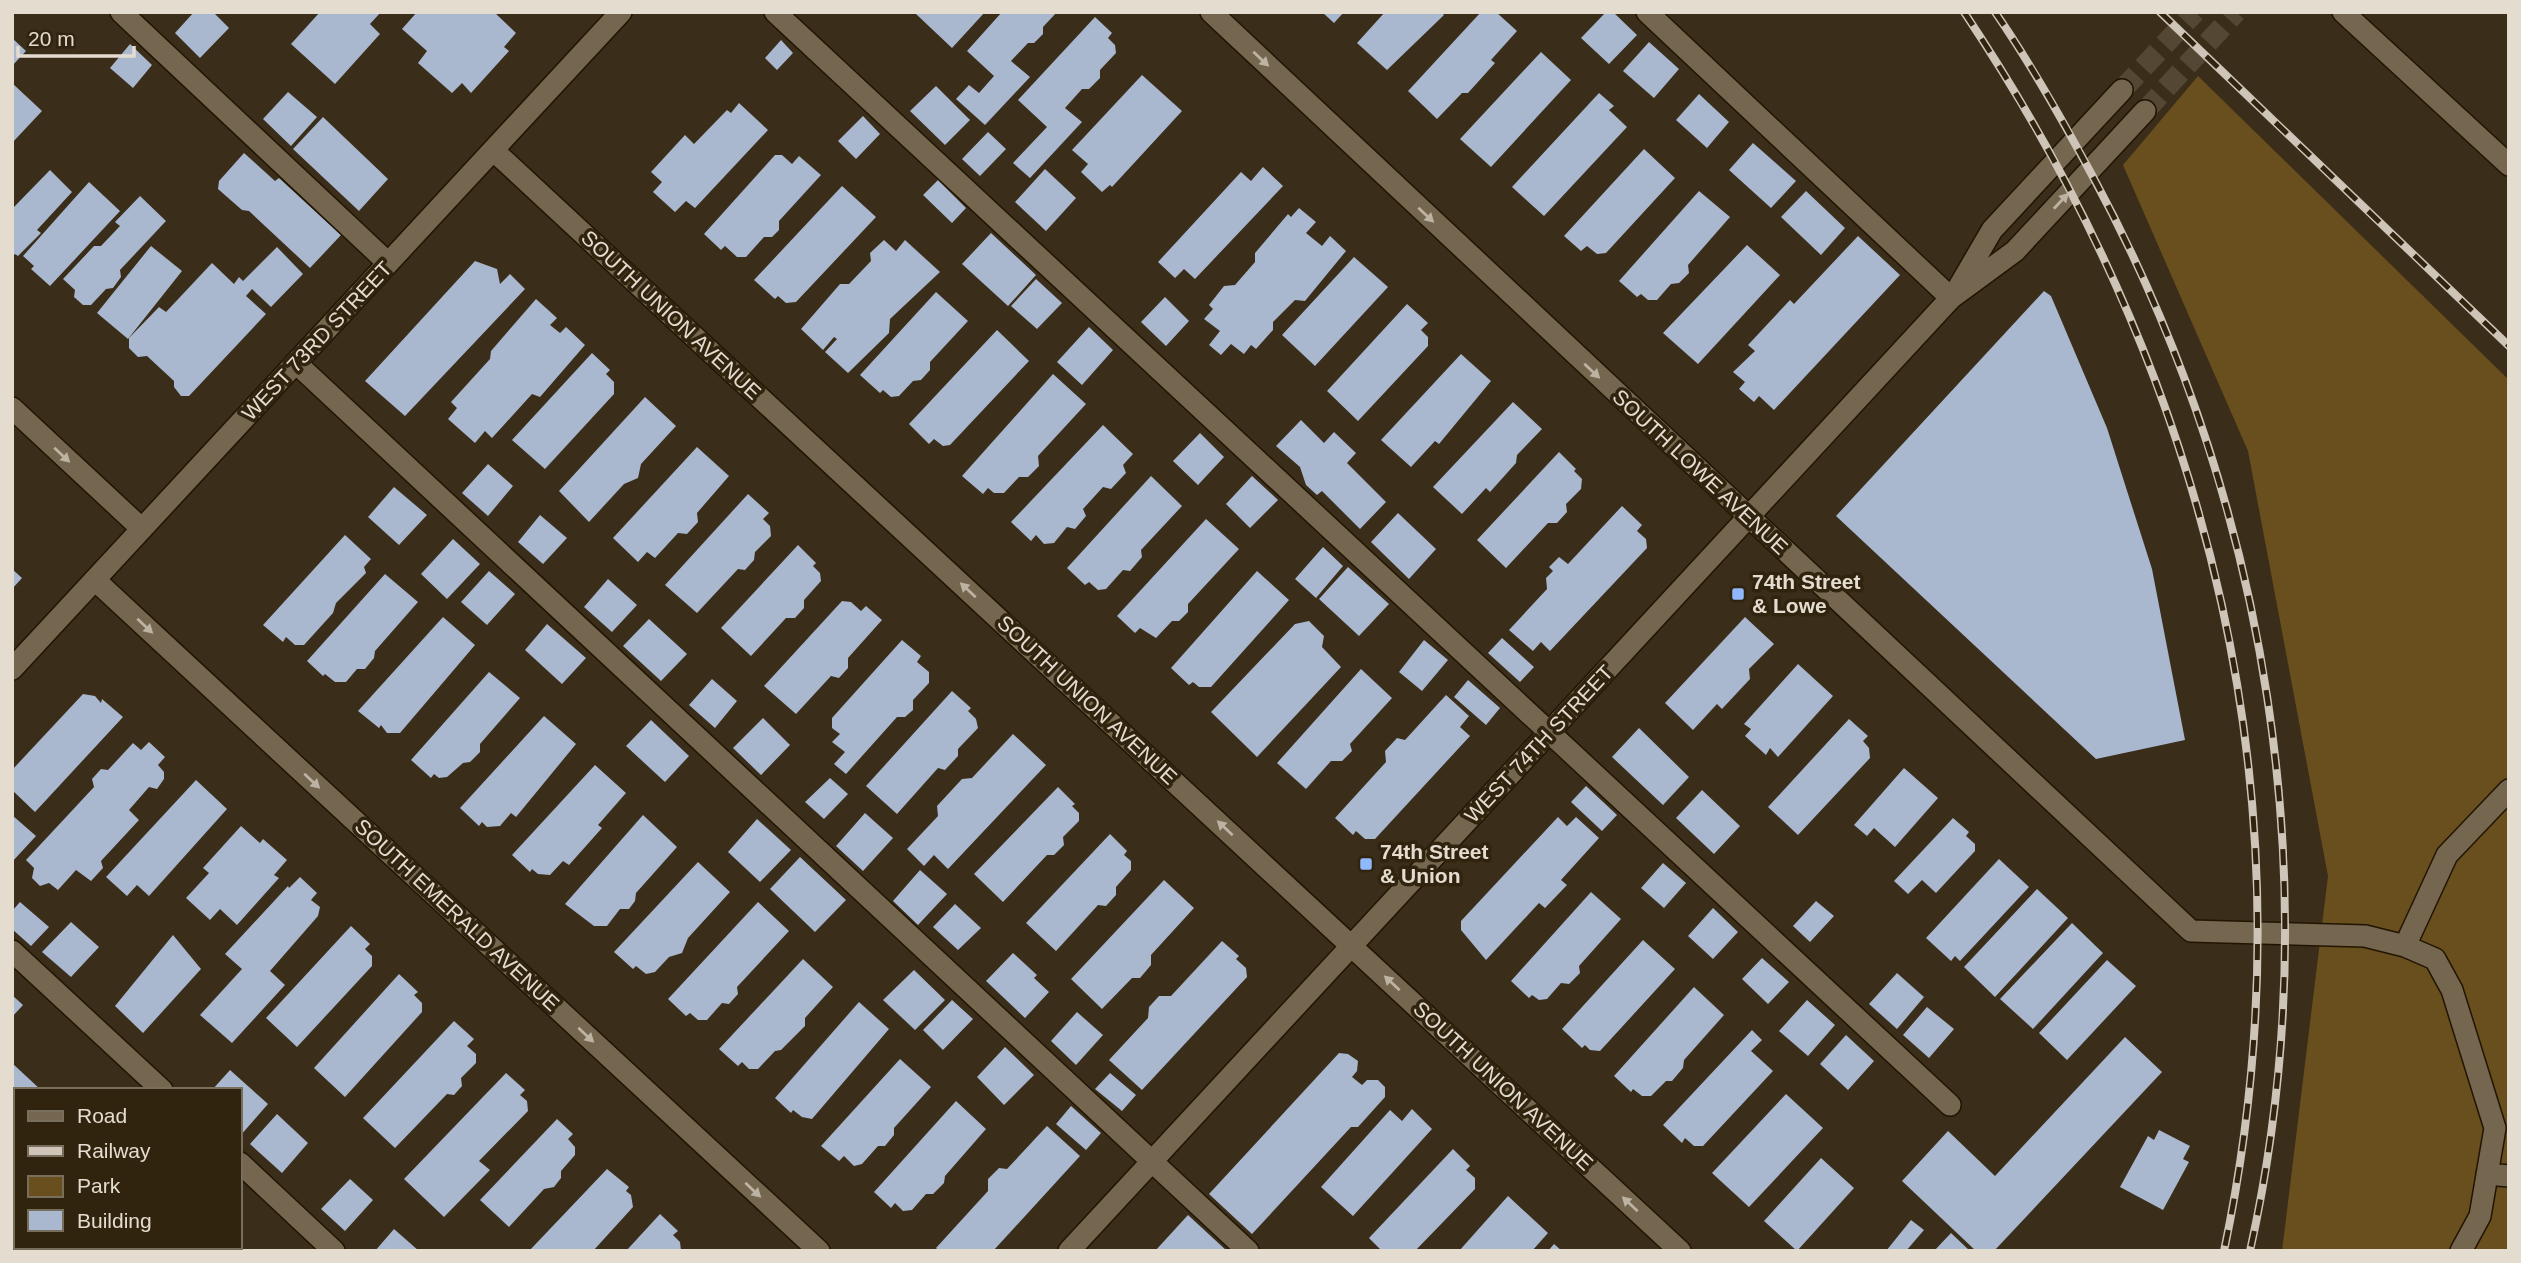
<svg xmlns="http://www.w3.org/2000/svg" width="2521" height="1263" font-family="Helvetica,sans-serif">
<rect width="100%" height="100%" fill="#3a2d19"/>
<path fill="#694e1e" d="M2198,76L2509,380V1251H2282L2328,876L2248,451L2123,165Z"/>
<path fill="#a9b7cf" d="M194,12H213L229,28L200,58L175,33Z
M320,12H381L370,24L380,34L335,84L291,44Z
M417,12H494L516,33L504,47L509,51L471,93L462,83L452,93L418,63L427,51L402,29Z
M918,12H985L952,48L916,14Z
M1002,12H1057L1043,27V34L1034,43H1028L1011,61L1030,77L985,125L956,99L969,85L979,93L994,76L967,51Z
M1322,12H1344L1334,23Z
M1385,12H1441L1444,15L1387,70L1357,43Z
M1481,12H1496L1517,31L1491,60L1495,63L1468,93H1462L1437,119L1408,91Z
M1606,12H1613L1637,35L1609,64L1581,38Z
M1095,17L1112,33L1108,38L1115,45L1116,53L1100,70V78L1089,89H1082L1065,108L1082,122L1030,178L1013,163L1047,127L1018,100Z
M12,38L26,51L12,66Z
M781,40L793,53L777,70L765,58Z
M1649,42L1679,69L1654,98L1623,71Z
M130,44L152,65L133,88L110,68Z
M1541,52L1571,80L1491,167L1460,139Z
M1142,75L1182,111L1112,187L1110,185L1102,192L1081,172L1088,164L1072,150Z
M12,83L42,111L12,143Z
M936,86L970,120L945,145L910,111Z
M288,92L317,117L291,146L263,119Z
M1599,93L1614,106L1609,110L1627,127L1544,216L1512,187Z
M1699,94L1729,122L1707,148L1676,120Z
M739,103L768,130L695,208L686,201L675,212L653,192L662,182L651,172L685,135L694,144L727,110L731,113Z
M863,116L880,134L856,159L838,141Z
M323,117L388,179L359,211L293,149Z
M988,132L1006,149L980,176L962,159Z
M1753,143L1796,181L1771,208L1729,170Z
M1644,149L1675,178L1606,253L1597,254L1587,246L1581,251L1564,236Z
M244,153L275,181L279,178L341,235L310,268L249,211L242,210L218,189L219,181Z
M775,155H782L792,164L799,156L821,175L779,221V230L772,237H764L746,257H737L725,246L721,250L704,234Z
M1263,167L1283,186L1195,279L1184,269L1175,278L1158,262L1241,172L1251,181Z
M1045,169L1076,198L1046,231L1015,202Z
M50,170L72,192L37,230L41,233L18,256L15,254L12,257V206L14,207Z
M938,180L966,208L952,223L923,195Z
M89,182L120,211L50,286L31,269L34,266L23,256Z
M842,186L876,217L796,302L786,303L778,296L775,299L754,280Z
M1699,191L1730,217L1688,265L1689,273L1679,283L1671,284L1657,300H1648L1641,294L1637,297L1619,281Z
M1806,191L1845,228L1821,255L1781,217Z
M140,196L166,221L120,270L121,277L113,288L106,289L91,305H83L74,297L75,290L63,279L94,246H101L120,226L115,222Z
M1299,208L1316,222L1306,233L1322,246L1330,236L1346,251L1305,301L1295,300L1273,322V330L1256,349L1251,345L1244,354L1231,344L1221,355L1209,345L1220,331L1204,319L1213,309L1209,305L1224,286L1235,285L1255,262V253L1288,214L1291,217Z
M991,233L1036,275L1008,306L962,264Z
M1858,236L1900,275L1774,410L1759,396L1754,402L1739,389L1745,382L1733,372L1755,351L1748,345L1790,300L1794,304Z
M884,240L896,251L905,240L940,272L890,319L889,333L848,373L825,352L837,339L834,337L823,350L801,329L840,284H849L871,261L870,253Z
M1747,245L1780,275L1698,364L1663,333Z
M151,246L182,271L128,339L97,313Z
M277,247L303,274L271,307L252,289L246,296L266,314L189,396H181L174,387V381L147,356L138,357L129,348V338L159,307L166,312L212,263L234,284L239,277L243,281Z
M1354,257L1388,287L1315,366L1282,335Z
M475,261L497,269L500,284L510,274L525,289L405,416L365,381Z
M1036,279L1062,303L1037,329L1011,306Z
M2044,291L2051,296L2107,428L2152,569L2185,740L2096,759L1836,516Z
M936,292L968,321L930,362V370L921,380L913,381L899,396L891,397L883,390L880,393L860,375Z
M1165,297L1189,321L1166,346L1141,322Z
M536,299L557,318L550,325L560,333L566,327L585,345L540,397L532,394L492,438L485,431L475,443L448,419L457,408L451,402L490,359L491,351Z
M1407,304L1428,323L1421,330L1428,337V346L1358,421L1327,391Z
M1089,327L1113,350L1082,385L1057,362Z
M997,330L1029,361L950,445L943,446L934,439L929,444L909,424Z
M592,353L610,370L606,374L614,382V394L545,469L512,440Z
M1461,354L1491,381L1439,444L1435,441L1411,467L1381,440Z
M1053,374L1086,404L1038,456L1039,466L1028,477H1019L1004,493H994L988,488L983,494L962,476Z
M645,397L676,426L641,464L638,478L624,484L589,522L559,491Z
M1513,402L1542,429L1517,455L1516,463L1490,492L1486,488L1462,514L1433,487Z
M1301,420L1324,443L1334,432L1356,453L1347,463L1386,502L1360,529L1322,491L1317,495L1306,485L1300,467L1276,446Z
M1103,425L1133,454L1123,465L1126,473L1111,489L1103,487L1083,509L1086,516L1075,529L1067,527L1054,543L1044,544L1036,535L1031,541L1011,522Z
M1200,433L1224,457L1198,485L1173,461Z
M697,447L729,476L697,513L698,522L687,534L678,533L655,558L647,552L638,562L613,538Z
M1559,452L1576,469L1574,471L1582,479L1581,489L1566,504L1567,512L1557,523H1548L1506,568L1477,540Z
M488,464L513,486L488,516L462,493Z
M1151,476L1182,506L1141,550L1142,557L1130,571L1123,570L1106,589L1098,590L1089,582L1085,585L1067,568Z
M1252,476L1278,500L1250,528L1226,504Z
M394,487L427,515L399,545L368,517Z
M748,494L769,513L763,519L770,526L771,536L755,552L754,560L745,570L738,569L697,613L665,585Z
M1622,506L1642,525L1637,531L1646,539L1647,548L1550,651L1541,642L1533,651L1509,630L1547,589L1546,578L1553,571L1549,567L1559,557L1568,564Z
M1398,513L1436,549L1409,579L1371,542Z
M540,515L567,538L543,564L518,542Z
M1206,519L1239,549L1188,604V612L1179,621H1172L1156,638L1140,628L1135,633L1117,616Z
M345,535L371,559L364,567L366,573L336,603L333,613L304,645H295L286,637L283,642L263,625Z
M453,539L480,564L447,599L421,574Z
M798,545L816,563L813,566L820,573L821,581L804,600V608L795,618H786L751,656L721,628Z
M1323,547L1343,566L1316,598L1295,579Z
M1348,567L1389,604L1359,636L1319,599Z
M12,569L22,578L12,589Z
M489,571L515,594L487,625L461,602Z
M1257,571L1289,600L1211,687H1199L1193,682L1189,685L1171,668Z
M385,574L418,602L375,651L374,658L365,669H357L346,682H335L325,674L323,676L307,661Z
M608,579L637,605L612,632L584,607Z
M842,601L851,602L861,611L866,606L882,620L848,658V668L839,678L831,676L796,714L764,686Z
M443,617L475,645L400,733H387L381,725L379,728L358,711Z
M1745,617L1774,644L1749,669L1750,679L1722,709L1717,704L1693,730L1665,703Z
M649,619L687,654L661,681L623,646Z
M1309,621L1324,636L1322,647L1341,667L1257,757L1211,712L1295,624Z
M547,624L586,658L562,684L525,650Z
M1502,638L1534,667L1520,682L1488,653Z
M902,640L921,656L917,662L929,672V683L913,700V710L905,717H897L846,774L834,764L845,752L832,742L840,734L832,728V718Z
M1424,640L1448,660L1422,691L1399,672Z
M1798,664L1833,696L1778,757L1770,748L1766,755L1745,736L1751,729L1744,724Z
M1361,669L1392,698L1350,744L1352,751L1342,761H1331L1306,789L1277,763Z
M489,672L520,698L480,744V752L470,762L463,763L447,777L439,778L434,774L431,778L411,760Z
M712,679L737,701L715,728L689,705Z
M1468,680L1500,708L1486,725L1454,697Z
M952,691L971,708L968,711L976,719L978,728L958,749V756L945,770L938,768L897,814L866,786Z
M83,694L95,696L101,703L102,699L123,717L35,812L12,790V770Z
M1446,695L1469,716L1460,727L1470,736L1375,839H1365L1356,831L1353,835L1335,818L1386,762L1385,751L1397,738L1405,740Z
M544,716L576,744L516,817L511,813L500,826L487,827L482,822L479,826L460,808Z
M763,718L790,745L761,775L733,748Z
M1849,719L1868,736L1863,741L1869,748L1870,758L1798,835L1768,807Z
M651,720L689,756L665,782L626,746Z
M1639,728L1689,777L1663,805L1612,757Z
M1013,734L1046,765L948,869L934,855L924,866L907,849L938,816L937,806L962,779L972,778Z
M149,742L165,757L158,765L164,772V779L157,789L149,787L129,810L139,820L101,861L103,868L91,881L76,870L58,890L49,883L40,886L32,878L34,868L26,860L94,787L92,779L101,769L108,770L133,743L141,750Z
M595,765L626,793L598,825L602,828L569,865L563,861L550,875L538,874L532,869L530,872L512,855Z
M1904,768L1938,798L1895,847L1874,828L1867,836L1854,825Z
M830,778L848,794L824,819L805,802Z
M196,780L227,809L149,896L137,885L127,896L106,877Z
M1586,786L1617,815L1602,831L1571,802Z
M1058,787L1075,804L1072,806L1079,813V821L1063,837L1064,845L1054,855H1047L1003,902L974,874Z
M1702,790L1740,826L1714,854L1676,818Z
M865,813L893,838L863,871L836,846Z
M12,815L36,836L12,862Z
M643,815L677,847L636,893L635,901L629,909H620L607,926H594L565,904Z
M1558,817L1567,826L1576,817L1599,838L1561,880L1567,885L1545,908L1539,903L1486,960L1461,930V921Z
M1953,818L1969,832L1966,836L1975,844V851L1936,893L1922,880L1908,894L1894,881Z
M757,819L791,850L760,882L728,852Z
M241,826L260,843L263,839L287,860L274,875L279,878L237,925L220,909L210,920L186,898L209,873L203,868Z
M1110,834L1127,851L1124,855L1131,861V870L1116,887V895L1106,906L1098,905L1056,951L1026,923Z
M800,857L846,900L815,932L770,889Z
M1999,859L2029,887L1960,961L1955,956L1951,961L1926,938Z
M698,862L730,892L688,938L682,953L669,957L655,972L646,974L636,966L633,969L614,952Z
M1663,863L1686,883L1664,908L1641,888Z
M920,870L947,894L918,925L893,901Z
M300,877L317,893L311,900L320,907L318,916L270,971L285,985L232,1043L200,1015L242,969L225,954L288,886L289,888Z
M1164,880L1194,908L1151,955V965L1140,978H1132L1102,1009L1071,979Z
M2037,889L2068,918L1995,997L1964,967Z
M1591,892L1621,919L1579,966L1580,973L1569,984L1561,983L1547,999L1539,1000L1532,995L1529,998L1511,981Z
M1816,901L1834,916L1810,942L1793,926Z
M20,902L49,927L31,946L12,929V911Z
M758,902L789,931L737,987L738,994L729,1004L722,1003L707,1020H698L690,1013L686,1016L668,999Z
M955,904L981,928L958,950L933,927Z
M1713,908L1738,932L1713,959L1688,936Z
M71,922L99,947L71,977L42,952Z
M2072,923L2103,953L2033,1029L2000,999Z
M351,926L370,944L365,949L372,956V966L297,1047L266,1018Z
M173,935L201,969L143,1033L115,1006Z
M1643,940L1675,969L1600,1051L1590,1050L1585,1045L1582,1048L1562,1029Z
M1222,941L1239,956L1236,959L1246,968L1247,977L1142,1090L1109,1060L1148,1018L1149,1007L1159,996H1171Z
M1013,953L1037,975L1034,978L1049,992L1025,1018L986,981Z
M1762,958L1789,982L1768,1004L1742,979Z
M803,959L833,987L805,1018V1026L781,1050L775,1051L758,1069H749L742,1062L738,1066L719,1049Z
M2107,960L2136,986L2067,1060L2039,1033Z
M914,970L945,1000L915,1030L883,1000Z
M1897,973L1924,997L1897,1029L1869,1004Z
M399,974L418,992L414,995L422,1003V1012L345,1097L314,1068Z
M1694,987L1724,1015L1684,1060L1683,1068L1672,1081H1666L1651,1096H1642L1633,1089L1631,1092L1614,1076Z
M12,995L23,1005L12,1017Z
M952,1000L973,1019L943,1050L923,1030Z
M1807,1000L1835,1025L1808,1056L1779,1031Z
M859,1002L889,1029L812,1119L802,1117L793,1110L791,1113L775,1098Z
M1927,1007L1954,1029L1929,1058L1903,1035Z
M1077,1012L1103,1035L1076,1065L1051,1041Z
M454,1021L474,1039L467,1046L476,1054V1063L461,1078L462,1086L454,1095L447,1094L395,1148L363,1118Z
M1752,1030L1762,1040L1751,1051L1773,1071L1703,1146H1694L1685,1138L1682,1143L1663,1125Z
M1846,1035L1874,1061L1848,1090L1820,1064Z
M2125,1037L2162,1072L1994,1251H1976L1902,1181L1948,1131L1995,1176Z
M1005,1047L1034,1075L1004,1105L977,1077Z
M1339,1053L1348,1054L1358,1061L1357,1071L1352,1077L1362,1085L1367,1080H1378L1385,1087V1097L1358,1127H1351L1252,1234L1209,1194Z
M900,1059L931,1087L894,1128V1135L885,1146H878L862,1164L854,1166L844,1156L839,1161L821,1146Z
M12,1063L41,1090H16V1213L12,1210Z
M230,1070L268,1104L240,1136V1090H212Z
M506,1073L525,1090L520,1095L527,1101L528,1111L479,1161L490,1170L444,1217L404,1179Z
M1110,1073L1136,1095L1122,1111L1095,1089Z
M1786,1094L1823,1128L1749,1207L1712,1173Z
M956,1101L986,1129L945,1176L944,1183L933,1194H926L912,1210L903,1211L895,1203L891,1208L874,1192Z
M1071,1106L1101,1133L1086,1150L1056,1124Z
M1412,1109L1432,1129L1353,1216L1321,1187L1390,1110L1402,1121Z
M277,1114L308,1143L282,1173L250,1144Z
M557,1119L573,1134L568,1139L575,1147V1155L561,1171V1178L554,1187L544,1189L509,1227L480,1200Z
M1047,1126L1080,1156L993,1251H939L936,1248L988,1191V1179L999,1168L1007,1169Z
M2159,1130L2190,1146L2183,1159L2189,1162L2163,1210L2120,1187L2148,1136L2154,1140Z
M1453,1149L1470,1166L1466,1170L1475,1178V1189L1415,1251H1382L1369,1238Z
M1821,1158L1854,1188L1797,1251L1764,1221Z
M607,1169L629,1187L626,1191L631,1195L633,1207L593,1251H529Z
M350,1179L373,1200L345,1231L321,1209Z
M1508,1196L1548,1233L1532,1251H1459Z
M660,1214L678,1231L673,1235L680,1242L681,1251H626Z
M1188,1215L1227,1251H1155Z
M1911,1220L1924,1230L1906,1251H1886Z
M394,1229L419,1251H375Z
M1951,1233L1970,1251H1934Z
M1554,1244L1562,1251H1548Z
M52,1247H209L213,1251H56Z"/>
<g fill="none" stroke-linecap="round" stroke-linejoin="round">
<path stroke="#544734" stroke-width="21" stroke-dasharray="21 10" stroke-linecap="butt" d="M2122,90L2195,12
M2145,111L2236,12"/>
<defs>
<path id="minor" d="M121,12L388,263
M775,12L1950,1105
M1211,12L2191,931L2365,936L2405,946L2435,959L2452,990L2495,1128L2480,1216L2461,1251
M1647,12L1951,298
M2343,12L2509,165
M493,150L1680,1251
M1957,290L1992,230L2122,90
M296,363L1248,1251
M12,408L142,529
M95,580L819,1251
M12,669L621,12
M2405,946L2447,855L2509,790
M12,951L162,1090
M240,1163L334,1251
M2487,1174L2509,1176
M1069,1251L1951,298L2015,251L2145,111"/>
</defs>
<use href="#minor" stroke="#211502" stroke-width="24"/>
<use href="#minor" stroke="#74664f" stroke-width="21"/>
<defs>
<path id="rail" d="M1964,12C2212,383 2317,810 2224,1251
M1995,12C2031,64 2062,119 2092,175C2268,501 2331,886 2250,1251
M2160,12L2509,346"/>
</defs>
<use href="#rail" stroke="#cec4b7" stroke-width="8"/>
<use href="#rail" stroke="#30240f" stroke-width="5" stroke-dasharray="16" stroke-linecap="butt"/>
</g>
<defs><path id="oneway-solid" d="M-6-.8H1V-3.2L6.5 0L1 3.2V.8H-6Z" transform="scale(1.75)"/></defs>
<g fill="#bdb3a3">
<use href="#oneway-solid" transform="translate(1261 59) rotate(43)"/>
<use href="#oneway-solid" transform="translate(2061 201) rotate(-47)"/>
<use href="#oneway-solid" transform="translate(1426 215) rotate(43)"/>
<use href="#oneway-solid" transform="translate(1592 371) rotate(43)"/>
<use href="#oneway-solid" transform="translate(62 455) rotate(43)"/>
<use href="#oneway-solid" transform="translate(968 590) rotate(-137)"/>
<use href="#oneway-solid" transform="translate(145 626) rotate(43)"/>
<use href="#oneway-solid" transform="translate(312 781) rotate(43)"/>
<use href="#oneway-solid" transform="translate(1225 828) rotate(-137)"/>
<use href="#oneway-solid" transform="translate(1392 983) rotate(-137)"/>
<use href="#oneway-solid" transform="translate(586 1035) rotate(43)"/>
<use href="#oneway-solid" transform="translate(753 1190) rotate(43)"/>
<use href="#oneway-solid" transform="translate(1630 1204) rotate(-137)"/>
</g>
<g fill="#91b8fd" stroke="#30240f" stroke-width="2.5">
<rect x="1731" y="587" width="14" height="14" rx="3.5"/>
<rect x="1359" y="857" width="14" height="14" rx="3.5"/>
</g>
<g text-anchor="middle" stroke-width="7" stroke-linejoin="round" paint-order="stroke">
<g font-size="21" fill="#e5dcd0" stroke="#30240f">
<text transform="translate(671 315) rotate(43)" y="7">SOUTH UNION AVENUE</text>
<text transform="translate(317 341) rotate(-47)" y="7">WEST 73RD STREET</text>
<text transform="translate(1700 472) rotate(43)" y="7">SOUTH LOWE AVENUE</text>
<text transform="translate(1087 700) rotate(43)" y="7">SOUTH UNION AVENUE</text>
<text transform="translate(1539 744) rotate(-47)" y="7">WEST 74TH STREET</text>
<text transform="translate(457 915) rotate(43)" y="7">SOUTH EMERALD AVENUE</text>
<text transform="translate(1503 1086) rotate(43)" y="7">SOUTH UNION AVENUE</text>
</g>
<g font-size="21" font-weight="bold" fill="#e5dcd0" stroke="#30240f" text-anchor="start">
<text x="1752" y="589">74th Street<tspan x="1752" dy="24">&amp; Lowe</tspan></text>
<text x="1380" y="859">74th Street<tspan x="1380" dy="24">&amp; Union</tspan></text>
</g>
</g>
<rect width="2521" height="1263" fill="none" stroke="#e5dcd0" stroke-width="28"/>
<rect x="14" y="1088" width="228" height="161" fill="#30240f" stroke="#786e5c" stroke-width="2"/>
<rect x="28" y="1111" width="35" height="10" fill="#74664f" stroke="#786e5c" stroke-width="2"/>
<text x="77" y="1123" font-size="21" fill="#e5dcd0">Road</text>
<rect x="28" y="1146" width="35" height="10" fill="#cec4b7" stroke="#786e5c" stroke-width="2"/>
<text x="77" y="1158" font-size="21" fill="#e5dcd0">Railway</text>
<rect x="28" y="1176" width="35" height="21" fill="#694e1e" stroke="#786e5c" stroke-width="2"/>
<text x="77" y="1193" font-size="21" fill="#e5dcd0">Park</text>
<rect x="28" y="1210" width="35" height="21" fill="#a9b7cf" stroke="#786e5c" stroke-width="2"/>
<text x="77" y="1228" font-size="21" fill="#e5dcd0">Building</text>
<path d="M18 46v10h116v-10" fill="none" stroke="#e5dcd0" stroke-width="3.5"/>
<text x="28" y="46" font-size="21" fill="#e5dcd0" stroke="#30240f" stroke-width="5" paint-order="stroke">20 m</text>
</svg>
